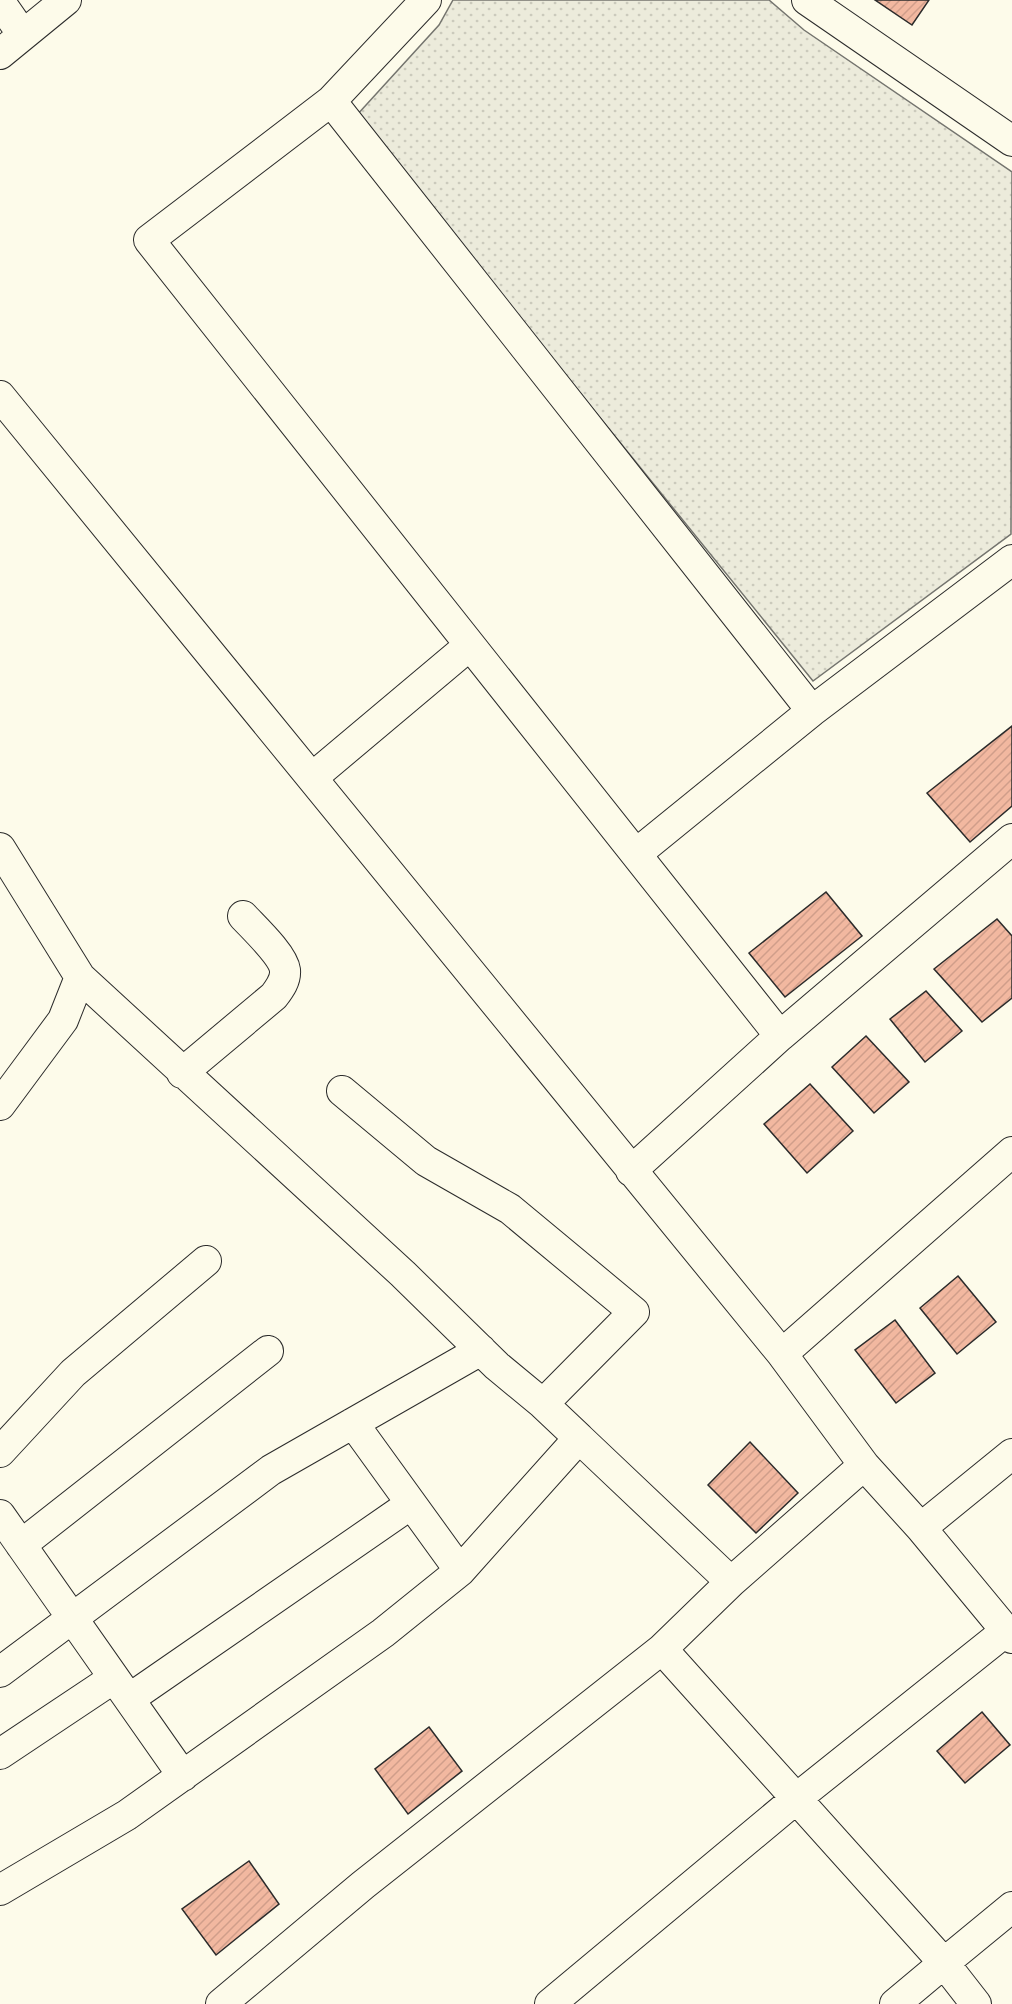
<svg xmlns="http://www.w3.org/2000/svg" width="1012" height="2004" font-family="Jost,sans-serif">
<defs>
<pattern id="park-dots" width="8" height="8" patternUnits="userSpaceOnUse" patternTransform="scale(1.5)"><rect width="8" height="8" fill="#ecebdb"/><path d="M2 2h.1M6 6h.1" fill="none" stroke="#cbcabc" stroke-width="1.8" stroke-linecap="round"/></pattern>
<pattern id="building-hatch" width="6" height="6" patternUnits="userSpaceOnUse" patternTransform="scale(1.5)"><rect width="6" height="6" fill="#f2b8a0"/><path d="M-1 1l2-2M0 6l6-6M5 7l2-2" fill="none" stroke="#d09e8a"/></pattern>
</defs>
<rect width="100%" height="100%" fill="#fdfbea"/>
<path fill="url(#park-dots)" stroke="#74746e" stroke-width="1.5" d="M453,0H769L804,30L1012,172L1011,534L813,681L356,116L439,25Z"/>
<path fill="url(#building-hatch)" stroke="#2b2b2b" stroke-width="1.5" d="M875,0H929L912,25Z
M1012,726V806L970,842L927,793Z
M826,892L862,936L785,997L749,953Z
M997,919L1012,936V998L982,1022L934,969Z
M926,991L962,1031L925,1062L890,1019Z
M866,1036L909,1082L874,1113L832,1067Z
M810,1084L853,1131L807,1173L764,1124Z
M958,1276L996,1322L957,1354L920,1308Z
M895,1320L935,1373L896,1403L855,1350Z
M750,1442L798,1493L756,1533L708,1485Z
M982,1712L1010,1745L965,1783L937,1751Z
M429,1727L462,1771L408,1814L375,1769Z
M249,1861L279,1904L216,1955L182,1909Z"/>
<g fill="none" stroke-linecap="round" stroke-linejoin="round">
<defs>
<path id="street" d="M426,0L331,101L149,240L780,1036
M807,0L1012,141
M0,2L23,35
M0,54L66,0
M331,101L812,711
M0,396L782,1354L864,1465L921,1528L1012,1638
M313,777L470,645
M0,848L80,977L63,1020L0,1105
M636,854L812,711L1012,560
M80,977L403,1274L497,1366L543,1404L579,1438
M182,1073L274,996C280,988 286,980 285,970C283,955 254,928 243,916
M342,1091L426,1161L510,1209L634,1312L543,1404
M631,1171L780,1036L1012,839
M782,1354L1012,1152
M353,1423L460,1571
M0,1452L73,1373L206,1261
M0,1515L183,1776
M921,1528L1012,1454
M21,1545L268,1351
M662,1649L944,1963L895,2004
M0,1672L271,1470L481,1350
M129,1699L411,1504
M0,1754L114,1678
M0,1890L127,1815L383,1633L460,1571L579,1438L731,1582
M221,2004L363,1885L662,1649L731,1582L864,1465
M550,2004L797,1798L1006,1631
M976,2004L944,1963L1012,1907"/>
</defs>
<use href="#street" stroke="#2b2b2b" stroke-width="32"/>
<use href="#street" stroke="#fdfbea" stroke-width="30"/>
</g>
</svg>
